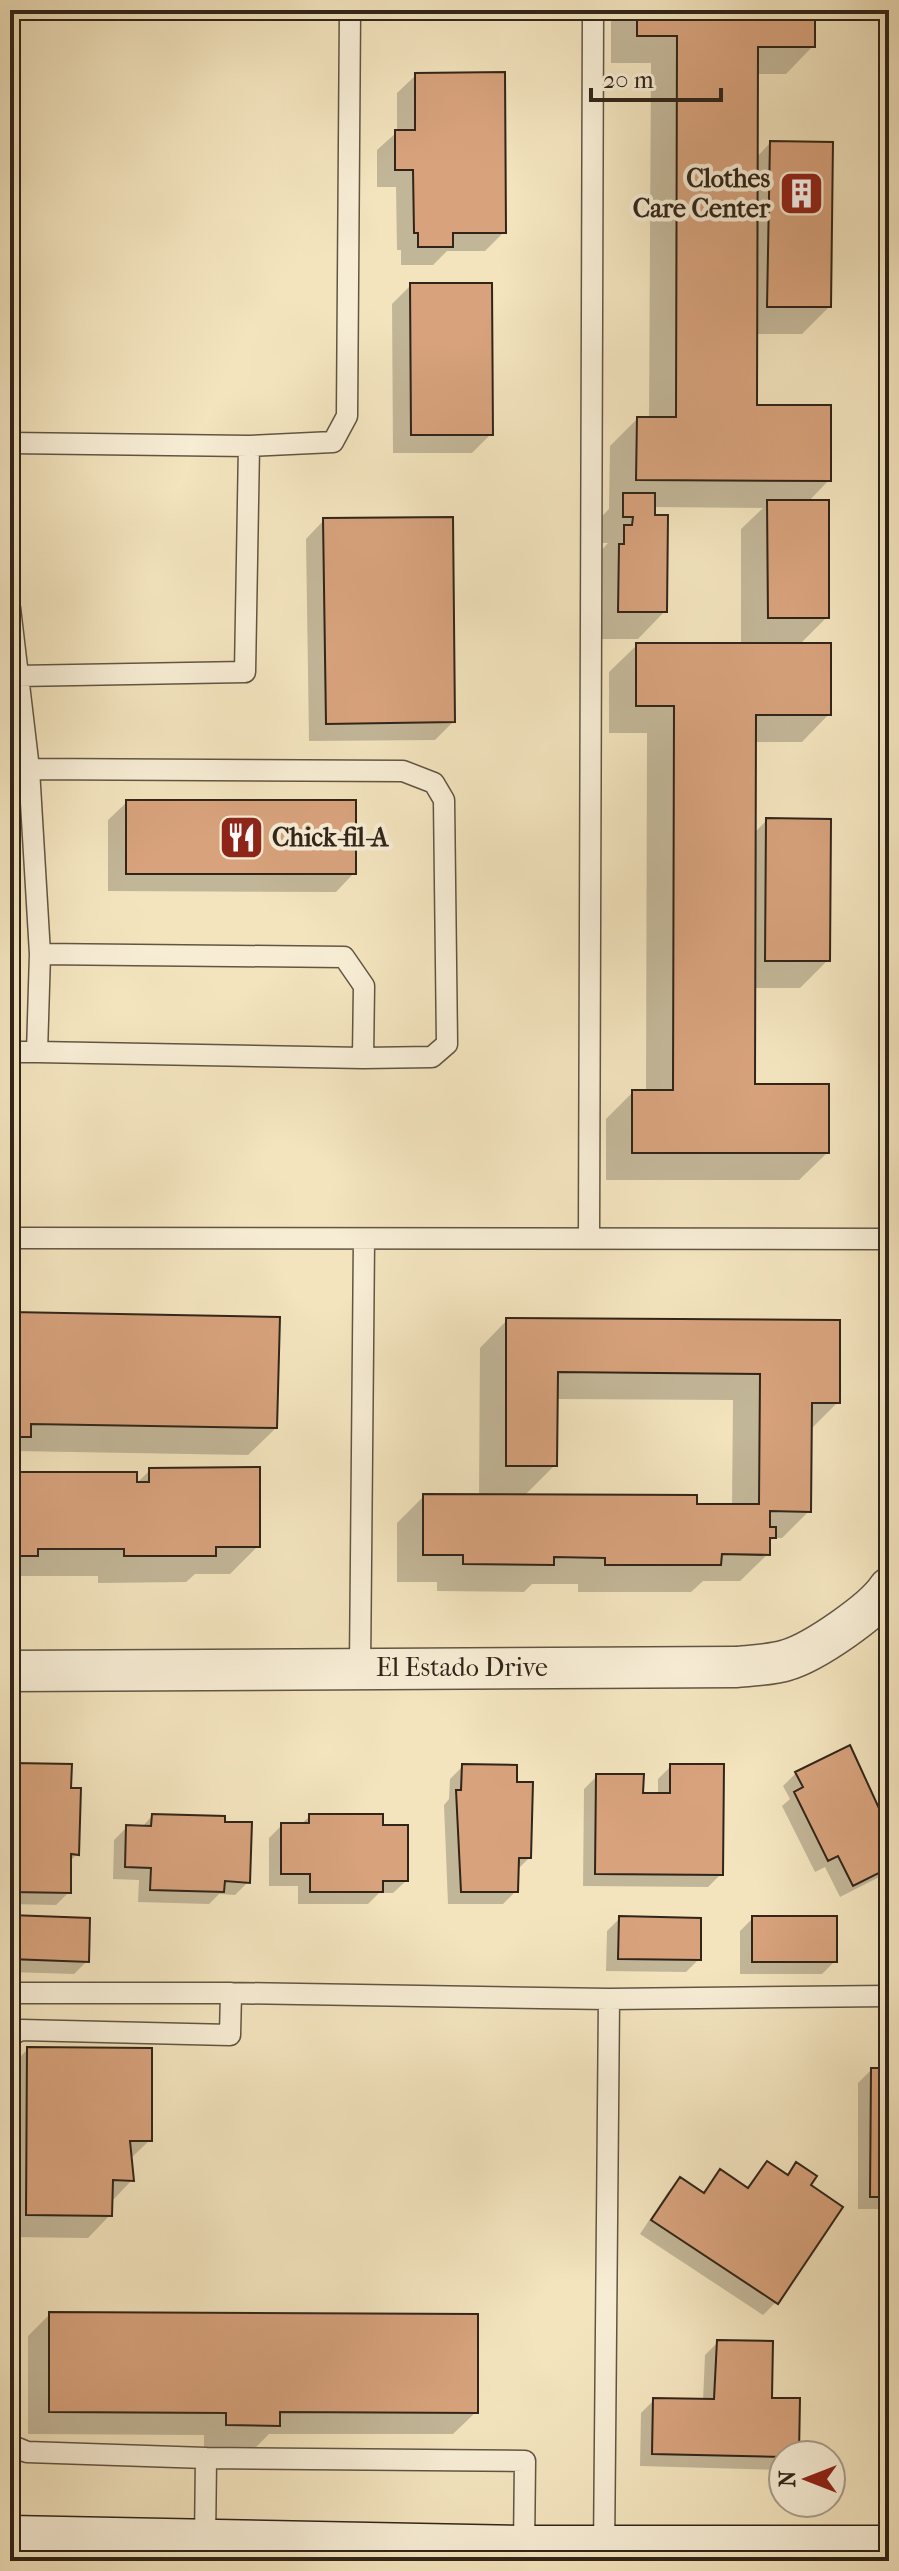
<svg xmlns="http://www.w3.org/2000/svg" width="899" height="2571" font-family="'IM FELL French Canon',serif">
<rect width="100%" height="100%" fill="#f3e4be"/>
<filter id="stains"><feTurbulence type="fractalNoise" baseFrequency=".0025" numOctaves="4"/><feColorMatrix values="0 0 0 0 .2 0 0 0 0 .09 0 0 0 0 .02 0 0 0 .5 -.17"/></filter>
<radialGradient id="worn" r=".72"><stop offset=".6" stop-color="#630" stop-opacity="0"/><stop offset="1" stop-color="#630" stop-opacity=".3"/></radialGradient>
<path fill="#0003" fill-rule="evenodd" d="M611,10H813V46L786,74H756V158L770,143L829,307L802,334H755V407L829,480L808,502L827,617L799,645L829,714L802,742H754V833L767,820L828,960L800,988H753V1086L827,1153L799,1180H606V1119L633,1092H646L647,733H609V672L637,645H741V529L763,508L653,507L665,611L638,639H591L598,554L608,543H596V522L609,509L610,446L637,419H649L651,63H611Z
M416,75L504,232L485,251H447L433,265H401V250H397L396,187H377V150L397,132V93Z
M411,285L491,434L472,453H393L392,304Z
M324,520L453,722L435,740L309,741L306,539Z
M127,802L354,873L336,892L108,891V820Z
M10,1314L276,1428L248,1455L14,1451L10,1455Z
M507,1320L838,1322V1402L810,1430L809,1511L782,1538H773L768,1543V1554L740,1581H703L691,1592H578V1584H532L524,1592L437,1591V1582H397V1523L424,1496H479L480,1348ZM556,1399L733,1400L732,1506L524,1496L555,1465Z
M150,1470L258,1546L230,1574H195L186,1582L98,1583V1576H15L10,1581V1474L135,1485Z
M14,1765L69,1790L77,1854L69,1862V1892L56,1905L10,1904V1770Z
M463,1766L515,1784L529,1858L516,1871V1891L503,1904H448L444,1805L449,1799L450,1779Z
M671,1766L721,1874L708,1887L583,1886L584,1789L597,1776L641,1795H658V1779Z
M796,1773L889,1835V1872L840,1897L825,1867L815,1872L782,1806L790,1799L783,1786Z
M152,1816L248,1882L235,1895L219,1894L209,1904L138,1902L139,1880L113,1879L114,1840L127,1827L141,1828Z
M310,1816L381,1827L406,1881L393,1893H379L368,1904H298V1886H269V1838L282,1825H300Z
M10,1917L87,1961L74,1974L10,1972Z
M620,1918L699,1959L686,1972L606,1971L607,1931Z
M753,1918L835,1961L822,1974H740V1931Z
M28,2049L150,2140L130,2159L132,2180L111,2202L110,2215L88,2238L10,2237V2067Z
M871,2070H889V2209H858V2083Z
M767,2163L786,2176L796,2165L808,2186L776,2302L763,2315L640,2234L668,2192L680,2179L701,2194L721,2172L746,2188Z
M50,2314L476,2412L453,2434H269L255,2448L204,2447V2435L28,2434V2336Z
M718,2342L770,2400L797,2455H783V2470L640,2466L641,2413L654,2400L703,2401L705,2355Z"/>
<path fill="#d7a27c" stroke="#312519" stroke-width="2" d="M637,10H815V47H758L757,405H831V481L636,480L637,417H676L677,36H637Z
M505,72L506,233H453V247H418V233H414L413,170H395V130H415V73Z
M770,141L833,142L831,307H767Z
M410,283H492L493,435H411Z
M623,493H655V515H668L667,612H618L619,544H624V525H632L633,517H623Z
M767,500H829V618H768Z
M453,517L455,722L326,724L323,518Z
M636,643H831V715H756L755,1084H829V1153H632V1090H673L674,706H636Z
M126,800H356V874H126Z
M766,818L831,819L830,961H765Z
M10,1312L280,1317L277,1428L31,1424V1437H15V1424H10Z
M506,1318L840,1320V1403H812L811,1512L770,1511V1527H776V1538H770V1555L722,1554L721,1565H605V1558L554,1557V1565L463,1564V1555H423V1494L697,1495V1504H759L760,1374L558,1372L557,1466H506Z
M260,1467V1547H216V1556H124V1549H38V1556H10V1472H137V1482H149V1468Z
M850,1745L889,1830V1868L853,1886L838,1856L828,1861L794,1792L803,1787L795,1772Z
M14,1763L72,1764L71,1788H81L79,1855L71,1854V1893L13,1892L14,1857H10V1782H13Z
M462,1764L517,1765V1782H533L531,1858H519L518,1892H461L456,1790H461Z
M670,1764H724L723,1875L595,1874L596,1774H644L643,1793H670Z
M152,1814L225,1816V1822H252L250,1883L225,1881L224,1892L150,1890L151,1868L125,1867L126,1825L151,1826Z
M309,1814H383V1825H408V1881H383V1892H310V1874H281V1823H309Z
M10,1915L90,1918L89,1962L10,1959Z
M619,1916L701,1918V1960L618,1959Z
M752,1916H837V1962H752Z
M27,2047L152,2048V2141H130L134,2181L113,2180L112,2216L26,2215Z
M871,2068H889V2197H870Z
M767,2161L788,2175L796,2162L817,2176L811,2185L843,2207L778,2304L651,2220L680,2177L704,2193L720,2169L748,2188Z
M49,2312L478,2314V2413L280,2412V2426L226,2425V2413L49,2412Z
M717,2340L773,2341L772,2398H800L799,2455H783V2457L652,2454L653,2398L714,2399Z"/>
<g fill="none" stroke-linecap="round" stroke-linejoin="round">
<defs>
<path id="lane" d="M10,443L249,446L333,442L347,416L350,10
M10,608L29,769L40,954L37,1052H10
M17,676L245,672L249,446
M10,775L29,769L403,771L434,783L444,800L447,1044L432,1057L363,1058L37,1052
M40,954L344,957L364,986L363,1058
M589,1237L593,10
M10,1238L889,1239
M360,1667L364,1240
M10,1993H231L609,1999L889,1996
M10,2036L21,2030L230,2035L231,1993
M10,2445L27,2452L206,2458L205,2542
M206,2458L525,2461L524,2548
M604,2553L609,1999"/>
<path id="street" d="M10,1671L737,1667C753,1665 772,1665 787,1660C814,1652 874,1611 889,1588"/>
<path id="secondary" d="M10,2538L524,2548H889"/>
</defs>
<use href="#lane" stroke="#625542" stroke-width="23"/>
<use href="#street" stroke="#625542" stroke-width="43"/>
<use href="#secondary" stroke="#312519" stroke-width="47"/>
<use href="#lane" stroke="#f7edd5" stroke-width="20"/>
<use href="#street" stroke="#f7edd5" stroke-width="40"/>
<use href="#secondary" stroke="#f7edd5" stroke-width="44"/>
</g>
<defs>
<symbol id="building-square" viewBox="-11 -11 22 22"><rect x="-9" y="-9" width="18" height="18" rx="4" fill="#8f2418" stroke="#f7edd5"/><path d="M-4-6H4V6H1V3H-1V6H-4ZM-2.5-4.3h1.7v1.8h-1.7ZM.8-4.3h1.7v1.8H.8ZM-2.5-1h1.7V.8h-1.7ZM.8-1h1.7V.8H.8Z" fill="#fff"/></symbol>
<symbol id="restaurant-square" viewBox="-11 -11 22 22"><rect x="-9" y="-9" width="18" height="18" rx="4" fill="#8f2418" stroke="#f7edd5"/><path d="M-5-6h1v4h1v-4h1v4h1v-4h1v5L-1.5 .5V6h-2V.5L-5-1ZM5-6V6H3V1.5H1.5Q1.5-4 5-6Z" fill="#fff"/></symbol>
</defs>
<g fill-rule="evenodd">
<use href="#building-square" x="776" y="168" width="51" height="51"/>
<use href="#restaurant-square" x="216" y="812" width="51" height="51"/>
</g>
<g text-anchor="middle" stroke-width="8" stroke-linejoin="round" paint-order="stroke">
<g font-size="26" font-weight="bold" fill="#312519" stroke="#f7edd5" text-anchor="end">
<text x="770" y="187">Clothes<tspan x="770" dy="30">Care Center</tspan></text>
<text x="272" y="846" text-anchor="start">Chick-fil-A</text>
</g>
<g font-size="26" fill="#312519" stroke="#f7edd5">
<text x="462" y="1676">El Estado Drive</text>
</g>
</g>
<rect width="899" height="2571" fill="none" stroke="#f3e4be" stroke-width="40"/>
<rect x="12" y="12" width="875" height="2547" fill="none" stroke="#312519" stroke-width="4"/>
<rect x="20" y="20" width="859" height="2531" fill="none" stroke="#312519" stroke-width="2"/>
<g transform="translate(807 2479) rotate(270)"><circle r="38" fill="#f7edd5" stroke="#a89d8a" stroke-width="2"/>
<path d="M0-6L14 30L0 20L-14 30Z" fill="#8f2418"/>
<text y="-12" font-size="22" font-weight="bold" text-anchor="middle" fill="#312519">N</text>
</g>
<path d="M591 88v12h130v-12" fill="none" stroke="#312519" stroke-width="4"/>
<text x="603" y="88" font-size="24" fill="#312519" stroke="#f7edd5" stroke-width="6" paint-order="stroke">20 m</text>
<rect width="100%" height="100%" filter="url(#stains)"/>
<rect width="100%" height="100%" fill="url(#worn)"/>
</svg>
